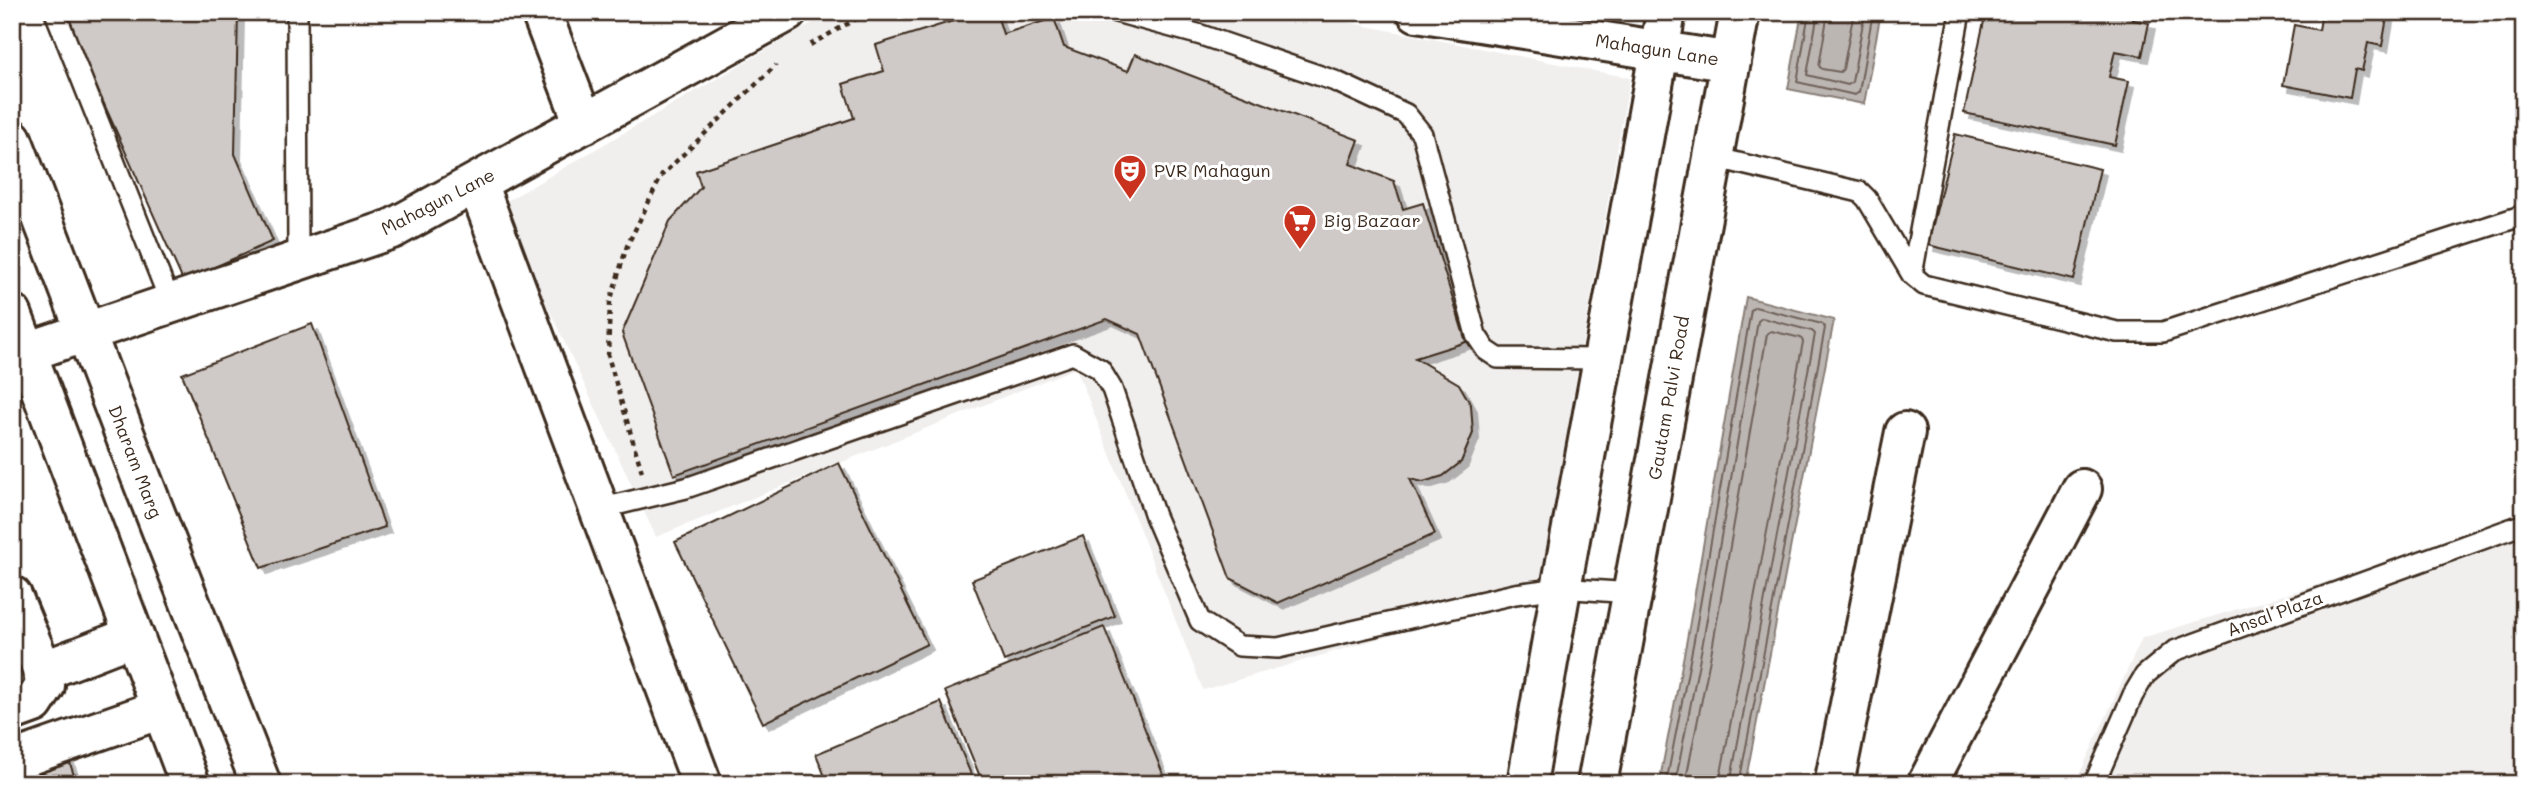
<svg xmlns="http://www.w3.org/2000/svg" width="2536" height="796" font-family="Mali,sans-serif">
<defs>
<filter id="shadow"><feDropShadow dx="6" dy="6" stdDeviation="0" flood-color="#0004"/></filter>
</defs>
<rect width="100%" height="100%" fill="#fff"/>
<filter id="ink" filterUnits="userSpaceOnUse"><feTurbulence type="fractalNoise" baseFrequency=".0143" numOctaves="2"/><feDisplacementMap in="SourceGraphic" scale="14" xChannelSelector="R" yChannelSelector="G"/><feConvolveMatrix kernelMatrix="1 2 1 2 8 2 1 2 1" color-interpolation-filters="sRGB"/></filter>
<g filter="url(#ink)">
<path fill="#f1efee" d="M831,12H1296L1630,78L1538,592L1203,690L1076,368L656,537L500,205Z
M2524,522V784H2075L2142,638Z"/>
<path fill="#bcb6b3" stroke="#887e77" stroke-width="2" d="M1802,12H1881L1864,104L1788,89Z
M1746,297L1834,320L1745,784H1659L1687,639Z"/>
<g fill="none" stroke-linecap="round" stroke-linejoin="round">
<path stroke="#6f625a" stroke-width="2" d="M1809,12L1797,82L1855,95L1859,92L1873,12
M1818,12L1807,75L1848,85L1852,82L1865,12
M1828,12L1819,66L1822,69L1840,72L1843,69L1854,12
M1666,784L1694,640L1751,310L1755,307L1822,324L1825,328L1739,784
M1675,784L1703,642L1758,321L1762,318L1812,331L1815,334L1730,784
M1685,784L1713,644L1767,334L1771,331L1801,338L1803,342L1719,784"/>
</g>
<path fill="#cfcac7" stroke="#3b2a1e" stroke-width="2" filter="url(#shadow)" d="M63,12H238L235,154L273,241L183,281Z
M982,12H996L1003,34L1054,18L1064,47L1128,71L1135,54L1359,140L1350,164L1394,181L1403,209L1423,203L1466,342L1415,358L1459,384L1471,405L1473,433L1461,462L1443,476L1423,482L1410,479L1435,534L1278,603L1230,578L1140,334L1107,319L674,475L622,333L670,221L701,187L696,171L854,118L843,84L884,71L876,45Z
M1986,12H2135L2133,20L2149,23L2142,56L2115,51L2109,77L2129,81L2115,145L1964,113Z
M2322,12H2388L2382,46L2368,43L2362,71L2355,69L2350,98L2283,85L2294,25L2319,30Z
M1955,134L2100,169L2074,280L1928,245Z
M312,324L385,527L261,568L182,374Z
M839,463L927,644L763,723L675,542Z
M1083,536L1115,616L1004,661L972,580Z
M1104,627L1167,784H983L945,691Z
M941,702L975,784H828L816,754Z
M66,752L77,784H12V770Z"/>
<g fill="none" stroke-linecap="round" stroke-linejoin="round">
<defs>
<path id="lane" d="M55,12L171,304
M297,12L298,260
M1116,12L1201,35L1335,81L1406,114L1422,134L1476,335L1486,350L1498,358L1604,359
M1713,157L1860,192L1867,199L1912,275L1924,285L2117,332H2163L2524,215
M1912,275L1960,12
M599,509L686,488L1073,354L1100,369L1112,389L1155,516L1200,621L1239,646L1278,648L1515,594L1560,588L1632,593
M2094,784L2133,695L2145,675L2174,651L2524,524"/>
<path id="street" d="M541,12L584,124
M1417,12L1731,62
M477,183L702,784
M27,352L392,229L787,12
M12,596L43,671L45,686L34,703L12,711
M43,671L133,636
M12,761L161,709
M1527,784C1570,526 1621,270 1666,12
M1597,784L1740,12
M1834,784L1905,432
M1927,784L2082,489"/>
<path id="secondary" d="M12,139L139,472L261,784
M12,314L190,784"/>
</defs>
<use href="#lane" stroke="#3b2a1e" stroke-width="24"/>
<use href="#street" stroke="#3b2a1e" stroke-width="44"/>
<use href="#secondary" stroke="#3b2a1e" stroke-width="44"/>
<path stroke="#3b2a1e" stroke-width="4.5" stroke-dasharray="5 5" stroke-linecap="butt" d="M810,45L863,15L875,12
M642,472L608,356L610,302L627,246L662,175L776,65"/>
<use href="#lane" stroke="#fff" stroke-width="19"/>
<use href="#street" stroke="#fff" stroke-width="38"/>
<use href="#secondary" stroke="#fff" stroke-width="38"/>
</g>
</g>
<defs>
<symbol id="theatre-pin" viewBox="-11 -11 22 30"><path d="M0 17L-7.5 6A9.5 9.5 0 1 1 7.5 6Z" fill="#c8321e" stroke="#fff"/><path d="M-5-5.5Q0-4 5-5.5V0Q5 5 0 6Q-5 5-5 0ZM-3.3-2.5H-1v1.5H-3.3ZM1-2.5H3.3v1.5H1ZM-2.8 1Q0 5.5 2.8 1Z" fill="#fff"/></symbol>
<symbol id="supermarket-pin" viewBox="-11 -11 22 30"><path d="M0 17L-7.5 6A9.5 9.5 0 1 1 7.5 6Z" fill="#c8321e" stroke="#fff"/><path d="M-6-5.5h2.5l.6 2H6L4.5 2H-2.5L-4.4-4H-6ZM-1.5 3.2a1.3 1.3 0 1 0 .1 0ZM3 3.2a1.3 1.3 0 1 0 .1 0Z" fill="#fff"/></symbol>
</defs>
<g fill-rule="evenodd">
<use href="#theatre-pin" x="1111" y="152" width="38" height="52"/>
<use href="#supermarket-pin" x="1281" y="202" width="38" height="52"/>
</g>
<g text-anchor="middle" stroke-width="6" stroke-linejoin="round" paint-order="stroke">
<g font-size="18" fill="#3b2a1e" stroke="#fff">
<text transform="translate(1657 50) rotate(9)" y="6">Mahagun Lane</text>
<text transform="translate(438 202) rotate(-27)" y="6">Mahagun Lane</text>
<text transform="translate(1669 398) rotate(-80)" y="6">Gautam Palvi Road</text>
<text transform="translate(135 462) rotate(69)" y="6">Dharam Marg</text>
<text transform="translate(2275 614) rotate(-20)" y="6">Ansal Plaza</text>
</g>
<g font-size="18" fill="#3b2a1e" stroke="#fff" text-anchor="start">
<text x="1154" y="177">PVR Mahagun</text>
<text x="1324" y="227">Big Bazaar</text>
</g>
</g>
<rect width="2536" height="796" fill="none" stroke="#fff" stroke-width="42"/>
<rect x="21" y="21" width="2494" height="754" fill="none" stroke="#3b2a1e" stroke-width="2.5" filter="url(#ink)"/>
</svg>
